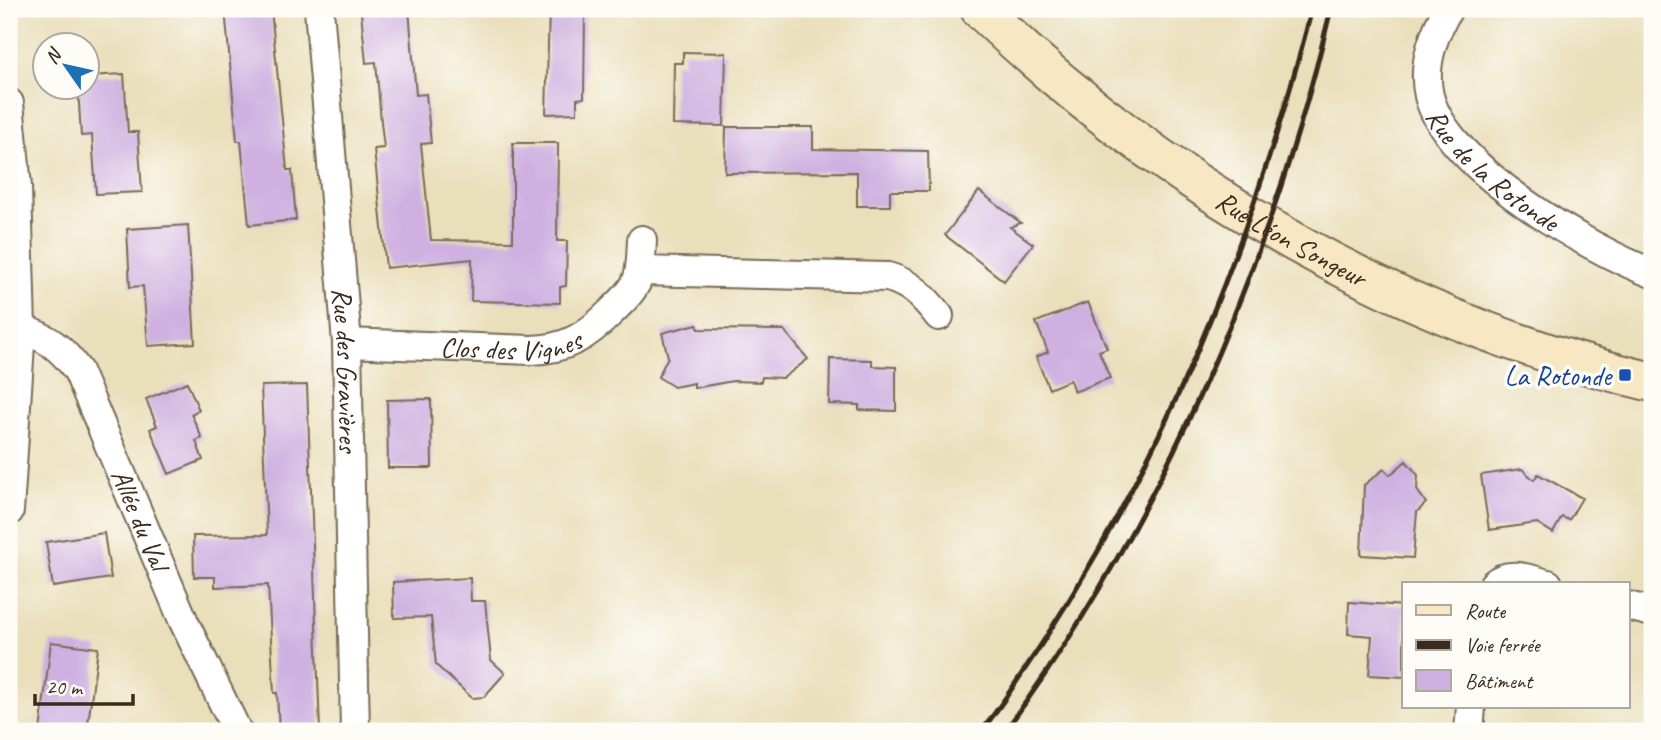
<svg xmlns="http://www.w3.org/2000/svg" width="1661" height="740" font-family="Caveat,sans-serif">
<rect width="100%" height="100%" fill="#fdfcf7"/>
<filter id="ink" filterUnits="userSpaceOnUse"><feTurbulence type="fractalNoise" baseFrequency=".0143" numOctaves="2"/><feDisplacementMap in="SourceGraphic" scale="14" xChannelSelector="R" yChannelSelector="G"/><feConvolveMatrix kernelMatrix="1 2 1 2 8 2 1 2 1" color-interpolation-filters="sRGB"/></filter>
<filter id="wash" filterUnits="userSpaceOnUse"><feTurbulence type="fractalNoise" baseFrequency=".00686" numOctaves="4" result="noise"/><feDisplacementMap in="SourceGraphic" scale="28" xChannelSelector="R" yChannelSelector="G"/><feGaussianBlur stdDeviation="1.57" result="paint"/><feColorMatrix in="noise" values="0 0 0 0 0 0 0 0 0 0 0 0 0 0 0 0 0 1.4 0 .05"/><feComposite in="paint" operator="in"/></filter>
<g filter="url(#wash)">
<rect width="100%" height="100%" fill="#eadfbb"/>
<g id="blocks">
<path fill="#cfb1e1" d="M225,9H271L287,170H292L296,220L249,225L241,141H237Z
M371,9H409L416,95L426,94L431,143L421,144L431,240L513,241V143H558L557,241H567L566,286L560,287V303L471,301L472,259L386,268L374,149L384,148L381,122L376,62L366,63L361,12H371Z
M549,9H585L584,98L577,99V113L546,114Z
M683,52L726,53L724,126L673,125L674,63H683Z
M124,74L128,132H138L142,192L96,194L92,135L81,136L78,88H88V76Z
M726,127H813V149L928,151L929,191H890V206H857V172L725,173Z
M979,191L1021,223L1010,227L1033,244L1004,281L945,235Z
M188,225L195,343L148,346L143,286L130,287L127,229Z
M1088,302L1107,348L1099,351L1110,378L1074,392L1070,380L1049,389L1036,357L1048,352L1036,322Z
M697,324L699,329L784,330L808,359L783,378L762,377L761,382L733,381L694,388V383L674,387L658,377L668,357L662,333Z
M830,359L872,360V366L896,367V411L859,410V405L829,404Z
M187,382L199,410L191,414L202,438L196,441L203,460L169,474L150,429L157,426L146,399Z
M307,385L320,731H279L277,693H274L268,585L215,587V577H194L193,536L267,535L261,386Z
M431,399L432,468H388L387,400Z
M1406,461L1418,475L1417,490L1426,503L1417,512L1413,558L1361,555L1364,485L1384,469L1390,475Z
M1522,469L1534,480L1538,474L1582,498L1569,520L1562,517L1553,533L1537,523L1489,530L1481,475Z
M104,533L111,578L53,587L46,542Z
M470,578L471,601H485L491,660L505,673L484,697L472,698L436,665L431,617L394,618L393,582Z
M1349,602L1404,606V677L1369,675L1372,636L1348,634Z
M51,642L98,648L87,731H40Z"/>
</g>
</g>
<g filter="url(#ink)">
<use href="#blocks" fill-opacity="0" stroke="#786955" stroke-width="2"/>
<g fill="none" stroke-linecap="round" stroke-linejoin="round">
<defs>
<g id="street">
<path id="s1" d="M319,9L347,343L355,731"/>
<path id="s2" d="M1448,9C1433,35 1422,66 1429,96C1447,167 1588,249 1652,273"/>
<path d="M9,103L17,187L21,329L9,511"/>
<path d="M640,271L888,277C912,284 924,297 939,316"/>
<path id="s3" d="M21,329C47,337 62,348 78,371L184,622L237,731"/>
<path id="s4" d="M347,343L531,350C566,349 586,337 611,312C620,303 630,295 636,283C642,270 641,254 642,240"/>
<path d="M1494,584C1509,570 1531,580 1548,584"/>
<path d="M1628,606L1652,612"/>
<path d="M1469,731L1471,707"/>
</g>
<g id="secondary">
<path id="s5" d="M980,9C1164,187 1402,323 1652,382"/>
</g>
</defs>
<use href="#street" stroke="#786955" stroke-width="32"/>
<use href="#secondary" stroke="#786955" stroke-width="42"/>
<use href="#street" stroke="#fff" stroke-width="28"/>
<use href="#secondary" stroke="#f7e8c3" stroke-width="38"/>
<path stroke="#3b2a1e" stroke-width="5" d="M982,731C1145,506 1242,277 1312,9
M1005,731C1162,518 1270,265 1331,9"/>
</g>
</g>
<rect fill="#1a4fb4" stroke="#fdfcf7" stroke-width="2.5" x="1618" y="368" width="14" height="14" rx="3.5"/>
<g text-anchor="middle" stroke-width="7" stroke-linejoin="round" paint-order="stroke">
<g font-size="28" fill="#3b2a1e" stroke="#fdfcf7">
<text dy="10" stroke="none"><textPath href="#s2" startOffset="191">Rue de la Rotonde</textPath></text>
<text dy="10" stroke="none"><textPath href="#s5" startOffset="388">Rue Léon Songeur</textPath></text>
<text dy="10" stroke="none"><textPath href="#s4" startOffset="164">Clos des Vignes</textPath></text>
<text dy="10" stroke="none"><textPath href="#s1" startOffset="362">Rue des Gravières</textPath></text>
<text dy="10" stroke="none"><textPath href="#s3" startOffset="233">Allée du Val</textPath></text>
</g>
<g font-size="28" fill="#164399" stroke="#fdfcf7" text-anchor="end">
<text x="1611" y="385">La Rotonde</text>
</g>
</g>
<rect width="1661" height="740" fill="none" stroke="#fdfcf7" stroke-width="35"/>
<rect x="1402" y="582" width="228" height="126" fill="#fdfcf7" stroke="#afa8a0" stroke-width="2"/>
<rect x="1416" y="605" width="35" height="10" fill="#f7e8c3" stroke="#afa8a0" stroke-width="2"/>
<text x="1465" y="618" font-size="21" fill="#3b2a1e">Route</text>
<rect x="1416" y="640" width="35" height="10" fill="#3b2a1e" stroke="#afa8a0" stroke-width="2"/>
<text x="1465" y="652" font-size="21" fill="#3b2a1e">Voie ferrée</text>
<rect x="1416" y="670" width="35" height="21" fill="#cfb1e1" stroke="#afa8a0" stroke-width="2"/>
<text x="1465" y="688" font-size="21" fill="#3b2a1e">Bâtiment</text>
<g transform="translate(66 66) rotate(304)"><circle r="33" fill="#fdfcf7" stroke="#afa8a0" stroke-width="2"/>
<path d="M0-5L12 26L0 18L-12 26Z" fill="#1f6fb2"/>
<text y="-10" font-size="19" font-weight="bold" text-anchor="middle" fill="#3b2a1e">N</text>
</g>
<path d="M35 694v10h98v-10" fill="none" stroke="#3b2a1e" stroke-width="3.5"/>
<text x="46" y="694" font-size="21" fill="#3b2a1e" stroke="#fdfcf7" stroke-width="5" paint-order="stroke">20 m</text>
</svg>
